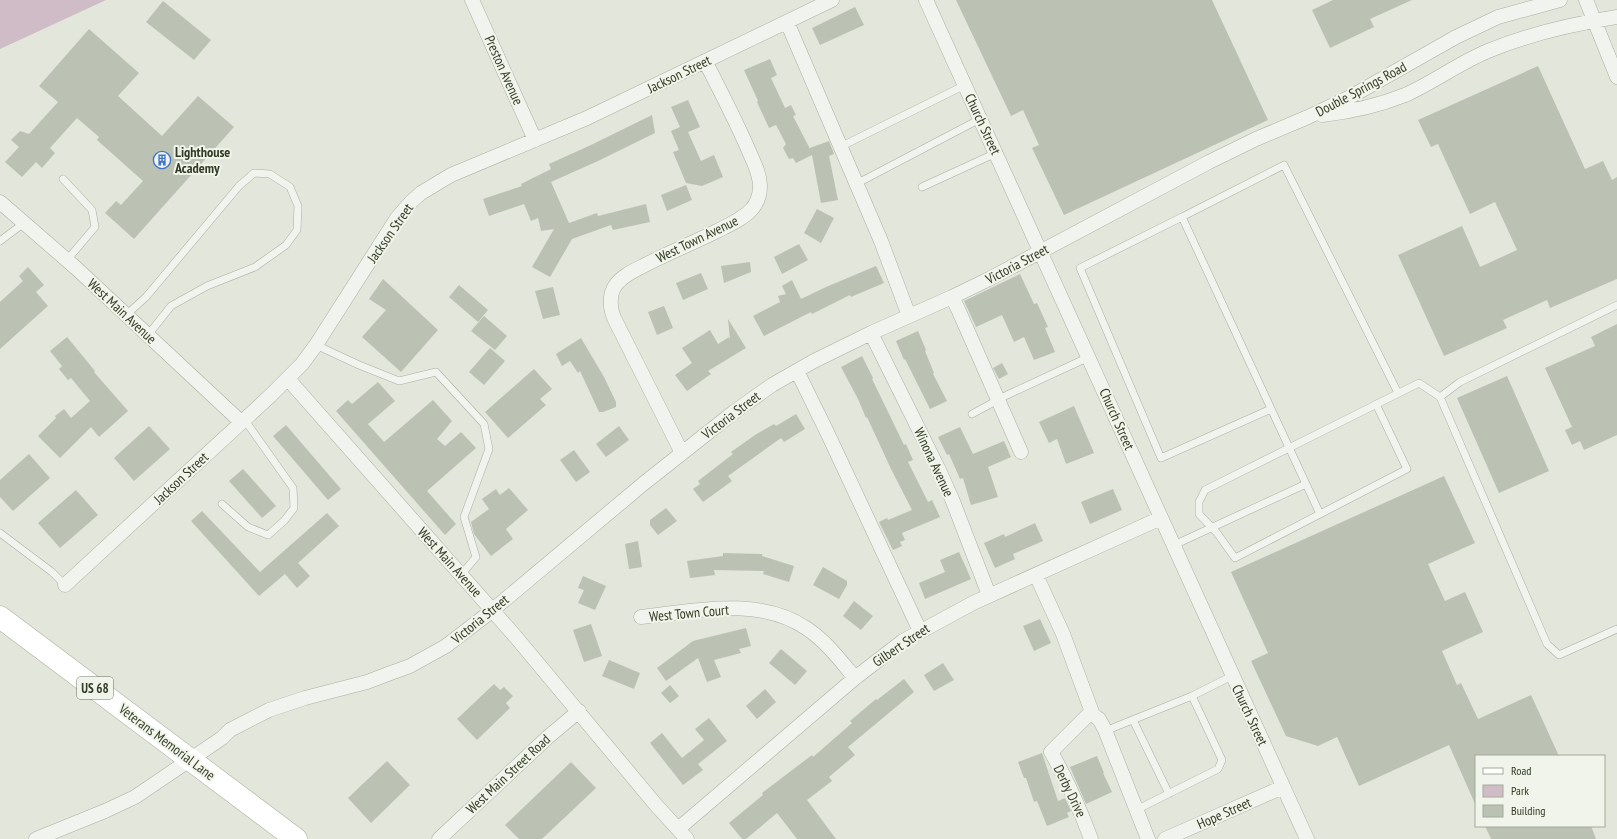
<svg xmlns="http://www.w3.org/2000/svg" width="1617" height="839" font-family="'PT Sans Narrow',sans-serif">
<rect width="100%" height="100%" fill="#e2e6db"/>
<path fill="#cfbcc6" d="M0,0H106L0,49Z"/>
<path fill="#bcc2b3" d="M956,0H1212L1268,120L1064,215L1032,148L1039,145L1023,110L1011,116Z
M1333,0H1412L1370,19L1374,27L1330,48L1312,10Z
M163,1L211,40L194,60L146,22Z
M855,7L864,25L820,45L812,28Z
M89,29L139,73L118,96L162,136L198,96L234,127L134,239L105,213L116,201L121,205L143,181L97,140L99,137L77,118L50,148L55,153L42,168L36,162L22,177L5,162L19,147L11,140L20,131L29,134L58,102L39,86Z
M770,59L777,75L771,78L785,108L791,105L796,115L793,116L810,149V148L829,141L834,154L829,156L838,200L821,203L812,155L796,163L793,158L789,159L783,148L786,144L776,125L769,128L757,102L758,101L744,70Z
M1538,66L1585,169L1603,161L1612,180L1617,177V279L1550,308L1547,300L1503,320L1507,328L1444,356L1398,255L1462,226L1480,267L1517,250L1495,202L1470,214L1438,144L1431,147L1418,120Z
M688,100L700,127L688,132L701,161L714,155L723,177L702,186L686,183L673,152L679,150L671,131L680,127L671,107Z
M652,115L655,133L598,161L551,182L569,223L597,213L598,216L646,204L650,222L613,230L611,225L572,239L550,277L532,267L554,229L541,231L538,218L531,221L524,204L489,216L483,199L522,186L521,184L551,169L549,164L591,145Z
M686,185L692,200L667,211L661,195Z
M817,209L834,218L821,243L804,233Z
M799,244L808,260L782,274L774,257Z
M750,262L751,272L724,283L721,266Z
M876,266L884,283L851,297L850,295L812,314L811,312L764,336L753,316L780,302L778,296L786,294L782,286L792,280L801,299L826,287Z
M28,267L44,285L36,292L48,306L0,349V302L23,281L19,276Z
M701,273L708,289L683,300L676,283Z
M1020,274L1034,304L1037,303L1048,327L1045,328L1055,352L1034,360L1024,337L1014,342L1002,315L976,327L964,301Z
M383,279L438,330L401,372L362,337L386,310L369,299Z
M459,285L488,310L478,322L449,297Z
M553,287L560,315L543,319L535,291Z
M664,306L673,328L657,335L648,312Z
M484,316L507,336L495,350L471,331Z
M728,319L746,348L708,371L711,374L687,391L675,375L692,363L682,348L710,330L718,344L729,337L730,340Z
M1617,324V435L1584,450L1580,441L1572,445L1565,430L1572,427L1545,368L1595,346L1591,337Z
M918,331L926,350L925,351L934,373L933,374L947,401L930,409L905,359L904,360L896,341Z
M67,337L95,371L94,372L128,411L99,437L91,427L60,458L38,436L56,418L55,416L64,409L71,418L90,401L71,378L68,380L59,369L62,366L50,351Z
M581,338L604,377L616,402V407L603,412H599L580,371L578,373L570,361L562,366L556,354Z
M490,348L505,361L484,385L469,372Z
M862,356L873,378L872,379L891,418L904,445L906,444L913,460L908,462L928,502L932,500L940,517L902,533L905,540L900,542L902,546L893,550L879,522L887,518L888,520L912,510L891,469L867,417L866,418L858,399L841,367Z
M1002,363L1008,374L999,379L993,368Z
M534,369L552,389L540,399L546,405L508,438L485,412Z
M1507,376L1549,471L1499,493L1457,398Z
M378,382L395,401L368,424L384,442L433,400L452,421L437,439L445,446L461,432L476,448L427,491L456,524L445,535L336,411L348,400L352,404Z
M1074,406L1094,453L1066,464L1057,439L1049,443L1039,422Z
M796,414L805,429L784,442L781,438L728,476L732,481L703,502L693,489L700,484L698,481L733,454L731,452L755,435L774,424L776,426Z
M286,425L341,489L328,500L273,436Z
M149,426L170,449L134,481L114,458Z
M619,426L629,440L606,457L596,444Z
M960,427L973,454L1004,441L1011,457L988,467L998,497L971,505L963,478L960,479L949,454L947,455L938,437Z
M574,450L590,472L576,482L560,460Z
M29,454L50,478L13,511L0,497V480Z
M243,469L276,506L262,518L229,481Z
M1444,476L1475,543L1428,564L1445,601L1465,592L1483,632L1442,651L1457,685L1461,683L1478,719L1531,695L1559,756H1476V806L1449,745L1359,786L1337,737L1318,746L1286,736L1251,661L1268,653L1231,572Z
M509,488L528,510L506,529L513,539L491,556L474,534L471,522L489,509L482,499L496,489L500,495Z
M1113,489L1122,510L1090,524L1081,502Z
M76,490L98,515L60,548L38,523Z
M666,508L677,521L658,535L650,525V520Z
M202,511L260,572L327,513L339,526L298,563L310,576L297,588L285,574L259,596L191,521Z
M1035,523L1043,541L1013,554L1015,559L995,568L984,543L1004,534L1005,537Z
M638,541L642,567L629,569L625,544Z
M959,552L971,579L925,599L919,583L945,572L940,560Z
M723,553L762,554V556L794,566L789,582L763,574L764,571L714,570L715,575L690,578L687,561L723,556Z
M823,567L847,581V585L839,599L813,585Z
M583,576L606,586L595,610L578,603L584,590L578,588Z
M854,601L873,616L861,630L843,616Z
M1040,619L1051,643L1034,651L1023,626Z
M591,624L602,656L584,662L573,630Z
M746,628L751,646L739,649L741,653L714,660L721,677L707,682L698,658L666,681L657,668L693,641Z
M781,649L807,671L795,685L769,663Z
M609,660L640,673L634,689L602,676Z
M943,663L954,680L934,691L924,675Z
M904,679L914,692L848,747L855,755L829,777L832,781L807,800L836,839H797L777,813L746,839H742L729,823L763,795L762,793L812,755L813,757L852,723L850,721L876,699L877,700Z
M494,684L500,690L504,687L513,696L506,703L510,708L477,740L457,719Z
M670,685L679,696L670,703L661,693Z
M765,689L776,702L757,719L746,706Z
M709,718L727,741L698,764L703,770L683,785L650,743L662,733L682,758L704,740L695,729Z
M1042,753L1058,801L1065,798L1071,811L1067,813L1069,817L1047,826L1037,801L1034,802L1026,778H1024L1018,762Z
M1097,756L1104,773H1103L1112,792L1086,804L1070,767Z
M387,761L410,785L371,823L348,798Z
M571,762L596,788L542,839H519L505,825Z
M1485,826H1591L1596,839H1491Z"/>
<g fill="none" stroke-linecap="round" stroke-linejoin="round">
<defs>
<path id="lane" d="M840,147L965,85
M63,179L92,210L95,227L67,260
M856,184L980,119
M922,187L996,153
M1182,217L1284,165L1398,393
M0,241L24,223
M1617,305L1460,382L1440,397L1547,644L1559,655L1617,629
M126,315L146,297L239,186L254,173L270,174L290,187L298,206L297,230L286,245L255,267L207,286L171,306L148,335
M316,345L359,365L399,381L436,372L484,424L489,449L464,517L476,557L461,575
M1376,404L1407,469L1235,558L1217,533L1199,514V502L1205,490C1276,454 1348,419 1419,383L1440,397
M972,414L1007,395L1089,357
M1306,484L1320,514
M222,504L248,527L268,535L284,521L294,508L293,488L244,419
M0,533L52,572L65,585
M1174,545L1306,484L1182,217L1080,268L1161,458L1271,409
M1133,720L1169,794
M1105,731L1192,696
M1136,810L1218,769L1222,760L1192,696L1232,676"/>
<path id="street" d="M472,0L535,140
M926,0L1307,839
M1586,0L1617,77
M787,22L881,241L909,316
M1322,115C1349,112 1380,105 1405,95C1434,82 1459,63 1488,51C1529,34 1573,24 1617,17
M0,202L76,268L241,422
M952,297L958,309L1021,452
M871,333L938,468L952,499L989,595
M797,371L827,432L920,631
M288,379L515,636L656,805L687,839
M682,453L614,318C610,308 609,295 615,286C621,276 635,270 645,265C668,253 693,243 717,231C729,225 743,219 752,209C758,202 760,194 760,186C760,173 753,161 748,149C735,119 720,90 705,61
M1036,575L1063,634L1093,715L1099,719L1105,730L1148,839
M65,585L270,396L302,364L316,345L397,218L412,201L421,193L451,175L587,118L832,0
M641,617C694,611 759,596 806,628C826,641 840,660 855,678
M678,829L855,678L903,641L973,603L1161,518
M36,839L105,811L135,797L222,738L230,730L269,710L305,698L367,682L388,674L410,666L446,646L489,613L643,484L734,412L772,385L814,361L871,333L952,297L989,279L1209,162L1256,139L1308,117L1350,97L1456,37L1498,17L1560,0
M439,839L548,737L579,711
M1091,839C1080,809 1067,780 1051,752L1088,715H1093
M1165,839L1283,787"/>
<path id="primary" d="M0,617L296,839"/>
</defs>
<use href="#lane" stroke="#aaafa1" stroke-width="8"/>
<use href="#street" stroke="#aaafa1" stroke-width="15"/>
<use href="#primary" stroke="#a9b19b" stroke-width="23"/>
<use href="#lane" stroke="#f1f4ee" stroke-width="7"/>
<use href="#street" stroke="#f1f4ee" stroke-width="14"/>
<use href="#primary" stroke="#fff" stroke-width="22"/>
</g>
<defs>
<symbol id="building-ring" viewBox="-11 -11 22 22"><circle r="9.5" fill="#f0f4ea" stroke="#3f75cc" stroke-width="1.5"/><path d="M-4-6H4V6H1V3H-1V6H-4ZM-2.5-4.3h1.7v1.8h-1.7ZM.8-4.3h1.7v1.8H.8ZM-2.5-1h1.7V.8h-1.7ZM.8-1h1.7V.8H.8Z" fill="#3f75cc"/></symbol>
</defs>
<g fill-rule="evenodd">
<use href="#building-ring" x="152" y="150" width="20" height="20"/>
</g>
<g text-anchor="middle" stroke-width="4" stroke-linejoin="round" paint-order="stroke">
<rect fill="#f0f4ea" stroke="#6b7260" stroke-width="1" x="77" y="677" width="36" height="22" rx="3"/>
<g font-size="13" font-weight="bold" fill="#323b25">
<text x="95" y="693">US 68</text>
</g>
<g font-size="14" fill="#323b25" stroke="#f0f4ea">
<text transform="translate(504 70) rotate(66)" y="5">Preston Avenue</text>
<text transform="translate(679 74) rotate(-26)" y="5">Jackson Street</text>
<text transform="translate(1361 89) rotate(-28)" y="5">Double Springs Road</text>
<text transform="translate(983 124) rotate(65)" y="5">Church Street</text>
<text transform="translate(390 233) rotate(-55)" y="5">Jackson Street</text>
<text transform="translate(697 239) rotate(-26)" y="5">West Town Avenue</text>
<text transform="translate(1017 264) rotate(-28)" y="5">Victoria Street</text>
<text transform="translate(122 311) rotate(43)" y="5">West Main Avenue</text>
<text transform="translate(731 415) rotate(-37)" y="5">Victoria Street</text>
<text transform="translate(1117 419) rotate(66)" y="5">Church Street</text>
<text transform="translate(934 462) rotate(65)" y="5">Winona Avenue</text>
<text transform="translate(181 478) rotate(-43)" y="5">Jackson Street</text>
<text transform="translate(450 562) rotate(48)" y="5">West Main Avenue</text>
<text transform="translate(689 613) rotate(-5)" y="5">West Town Court</text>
<text transform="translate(480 619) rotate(-39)" y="5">Victoria Street</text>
<text transform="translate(901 645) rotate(-34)" y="5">Gilbert Street</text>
<text transform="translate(1250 715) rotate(65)" y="5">Church Street</text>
<text transform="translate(167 742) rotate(37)" y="5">Veterans Memorial Lane</text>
<text transform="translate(508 774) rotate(-43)" y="5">West Main Street Road</text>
<text transform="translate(1070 791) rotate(64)" y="5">Derby Drive</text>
<text transform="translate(1224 813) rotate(-24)" y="5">Hope Street</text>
</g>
<g font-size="14" font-weight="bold" fill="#323b25" stroke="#f0f4ea" text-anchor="start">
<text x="175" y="157">Lighthouse<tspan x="175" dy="16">Academy</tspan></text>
</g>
</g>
<rect x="1475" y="755" width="130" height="72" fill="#f0f4ea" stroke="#a4aa9b"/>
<rect x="1483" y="768" width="20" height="6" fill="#ffffff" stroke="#a4aa9b"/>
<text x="1511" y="775" font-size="12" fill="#323b25">Road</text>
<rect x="1483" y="785" width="20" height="12" fill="#cfbcc6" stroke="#a4aa9b"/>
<text x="1511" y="795" font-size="12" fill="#323b25">Park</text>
<rect x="1483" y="805" width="20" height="12" fill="#bcc2b3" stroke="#a4aa9b"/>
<text x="1511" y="815" font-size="12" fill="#323b25">Building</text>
</svg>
